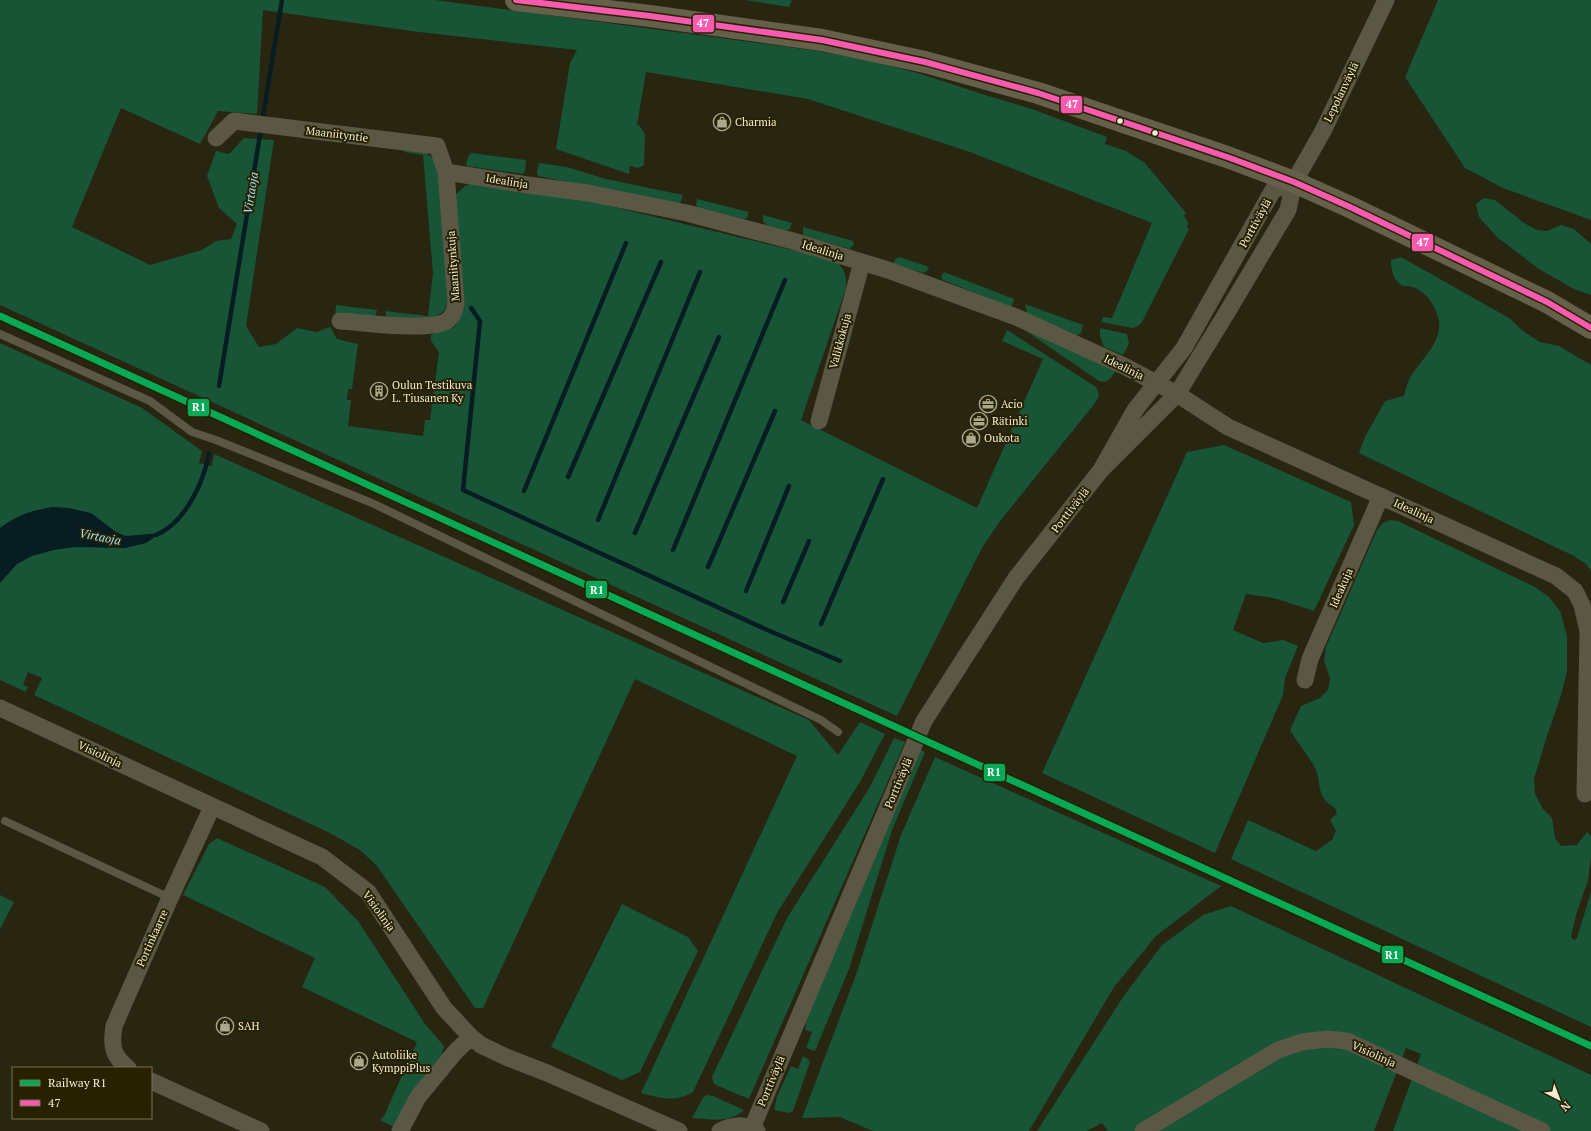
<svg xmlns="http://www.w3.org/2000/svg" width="1591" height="1131" font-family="'PT Serif',serif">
<rect width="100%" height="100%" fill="#282511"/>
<path fill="#175536" d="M0,0H435L818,51L872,61L921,74L982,94L1032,109L1107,137L1105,144L1126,151L1145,163L1186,213L1184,216L1188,222L1187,227L1189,229L1142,322L1138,326L1133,328L1101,322L1103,317L1112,318L1152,223L970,152L808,99L646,72L637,125H639L645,134L644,165L638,168L630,166L629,174L556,149L570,63L577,50L419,32L263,10L257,114L218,111L200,144L121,108L72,227L150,265L202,250L216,241L231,239L237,224L219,208L207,176L216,151L229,154L244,138L274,140L246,326L259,347L276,344L297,328L316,332L330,327L337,339L358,344L352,389H348L347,400H351L348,426L423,436L425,420H430L439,352L431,341V335C445,326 455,336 461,314L455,195L465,186L473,183L585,200L834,260C845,268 847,276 846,288L801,420L977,508L1043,359L1002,341L1007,330L1096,387C1100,394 1099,397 1095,403L1001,520L983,546L897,716L0,305Z
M745,0H792L789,7Z
M1438,0H1591V220L1503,188L1465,168L1405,77Z
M405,147C422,151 429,151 438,166L448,303L443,312L433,318H387L385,311L428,316L433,273L423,155L404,152Z
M471,153L526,160L525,171L523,174L467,166L466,164L468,157Z
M539,163L567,167L606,179L683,195L680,204L538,176L537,172Z
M1484,198L1495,200L1524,223L1537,230L1547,231L1561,225L1574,229L1591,244V295L1574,289L1539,269L1497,237L1479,217L1476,204Z
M697,199L749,212L747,218L744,219L699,208L696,205Z
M763,215L792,223L790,229L785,231L766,225L763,221Z
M803,227L853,241L854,244L850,249L803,235Z
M900,257L929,267L927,271L923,273L894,264L895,259Z
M1401,257L1509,318L1523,331L1540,342L1559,346L1591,365V571L1586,564L1574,556L1359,453L1365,437L1385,401L1404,396C1406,390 1407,382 1411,376C1422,359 1445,339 1438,317C1434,304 1426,292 1413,287C1410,286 1404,287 1401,285C1393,279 1391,269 1391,260Z
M944,272L1014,299V301L1011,307L943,280L941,277Z
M1025,304L1083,325L1081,333L1077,335L1027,314Z
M336,305L377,310L376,314L374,317H335Z
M1020,327L1116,370C1112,377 1108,384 1099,381Z
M1100,328L1127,334L1129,344L1123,355L1104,347L1100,336Z
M0,343L142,408L202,451L199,463L212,466L214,454L809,720L838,755L860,722L885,734L860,782L777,913L693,1092C675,1103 660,1098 641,1093L797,756L635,679L483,1008H475L377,866L360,850L328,832L34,695L42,678L28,672L23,685L28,687L26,692L0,680Z
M1224,445L1351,502L1354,525L1314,611L1274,598L1246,594L1233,630L1263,643L1283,640L1298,646L1285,678L1283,695L1215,853L1042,773L1187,452Z
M1390,520L1398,521L1535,587L1549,597L1560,611L1567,636V671L1561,695L1545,742L1534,779L1535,794L1543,809L1552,818L1555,838L1561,846L1577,845L1587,832L1591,836V857L1588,880L1576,915L1571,937L1574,940L1577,938L1591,892V1027L1231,859L1248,820L1316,851L1332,840L1336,831L1330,820L1337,814L1335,808C1316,796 1322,788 1316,770C1311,759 1297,742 1290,730L1301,706L1320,698L1328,690L1330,678L1324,661L1326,647L1377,530L1383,523Z
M894,738L905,742L749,1099L716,1085L713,1082L712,1077L787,918L870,787Z
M919,749L925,752L892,830L849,969L815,1051L806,1048L812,1032L805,1030L810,998Z
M935,757L1221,886L1156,936L1114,987L1029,1131H873L840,1117L802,1118L857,972L901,835Z
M217,838L325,887L358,921L425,1024L444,1046L442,1054L413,1091L394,1127L380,1120L384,1116L417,1042L302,987L315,958L183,895L209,844Z
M0,895L14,902L0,929Z
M622,904L688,937L698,951L640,1072L622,1080L551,1047Z
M1231,906L1591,1075V1131H1393L1421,1054L1406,1048L1374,1131H1108L1102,1123L1087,1131H1037L1123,997L1162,945L1203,915Z
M803,1056L808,1059L810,1062L793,1111L789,1113L774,1110L777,1096L791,1066L798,1069Z
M706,1095L713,1096L744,1110C728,1124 712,1119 692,1118L703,1098Z"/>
<path fill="#081d21" d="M53,507L69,508L91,513L116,532L125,536L161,533L146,543L125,548L75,547L54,550L32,556L17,564L0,583V528C19,514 30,511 53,507Z"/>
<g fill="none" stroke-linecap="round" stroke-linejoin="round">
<path stroke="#081d21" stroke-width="4.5" d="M471,308L480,321L463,490L765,629L840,661
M219,386L282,0
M568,477L661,262
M524,491L626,243
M598,520L700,272
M635,533L719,337
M156,535C185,523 204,482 209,453
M673,550L785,280
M708,567L775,411
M746,591L789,486
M783,602L809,541
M821,624L883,479"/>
<path stroke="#5a5745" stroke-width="8" d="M0,334L150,401L192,432L216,440L372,503L821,720L838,732
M5,821L170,898"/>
<path stroke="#5a5745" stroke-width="17" d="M216,138L234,121L437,146L446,172L456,303C455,310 453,317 447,321C430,332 362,322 340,321
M446,172L528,185L588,193L687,213L793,241L888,270L1016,317L1124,366L1177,394L1228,427L1556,576L1575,591L1582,605L1588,631L1585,794
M1294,182L1273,190L1184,348L1135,410L1101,470L1177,394L1226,314L1288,210L1294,182L1323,131L1386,0
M819,421L862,262
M1305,680L1310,659L1381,496
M0,708L322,857L368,892L444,1008L471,1037L481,1045L506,1057L547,1073L679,1131
M128,1068C112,1056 111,1045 114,1026L170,898L212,807
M151,1081L261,1131
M752,1128L924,721L1016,578L1101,470
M400,1131L418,1097L456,1051L471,1037
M720,1131C732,1125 745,1123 757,1131
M1143,1131L1278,1050L1302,1042L1327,1039L1347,1041L1542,1131"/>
<path stroke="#64604a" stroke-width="22" d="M516,0L650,16L822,40L925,62L1038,93L1230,158L1294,182L1350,207L1547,302L1591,328"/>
<defs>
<path id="bus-1" d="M516,0L650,16L822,40L925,62L1038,93L1230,158L1294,182L1350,207L1547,302L1591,328"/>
</defs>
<use href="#bus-1" stroke="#272100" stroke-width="9"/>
<use href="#bus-1" stroke="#f75aaf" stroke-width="6"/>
<defs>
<path id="rail-1" d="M0,316L1591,1046"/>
</defs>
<use href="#rail-1" stroke="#272100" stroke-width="10"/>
<use href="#rail-1" stroke="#06aa56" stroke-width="7"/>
</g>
<defs>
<symbol id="shop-ring" viewBox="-11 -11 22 22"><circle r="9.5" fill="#272100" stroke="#aba790" stroke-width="1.5"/><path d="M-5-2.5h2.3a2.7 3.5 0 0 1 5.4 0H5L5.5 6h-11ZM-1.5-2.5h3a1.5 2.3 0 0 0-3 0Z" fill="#aba790"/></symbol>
<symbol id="building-ring" viewBox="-11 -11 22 22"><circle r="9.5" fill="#272100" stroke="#aba790" stroke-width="1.5"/><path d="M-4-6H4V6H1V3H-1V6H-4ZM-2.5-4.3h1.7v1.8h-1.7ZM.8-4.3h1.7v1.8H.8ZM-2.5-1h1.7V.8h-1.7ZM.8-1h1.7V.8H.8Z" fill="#aba790"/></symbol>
<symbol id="office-ring" viewBox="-11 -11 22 22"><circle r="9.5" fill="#272100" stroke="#aba790" stroke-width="1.5"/><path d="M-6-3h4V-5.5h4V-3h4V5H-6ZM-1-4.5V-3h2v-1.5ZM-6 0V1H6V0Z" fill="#aba790"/></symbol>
</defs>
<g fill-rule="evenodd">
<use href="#shop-ring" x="712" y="112" width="20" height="20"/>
<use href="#building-ring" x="369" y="381" width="20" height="20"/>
<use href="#office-ring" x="978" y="394" width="20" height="20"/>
<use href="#office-ring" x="969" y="411" width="20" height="20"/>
<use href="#shop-ring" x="961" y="428" width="20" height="20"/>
<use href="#shop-ring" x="215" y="1016" width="20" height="20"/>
<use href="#shop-ring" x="349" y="1051" width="20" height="20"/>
</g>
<g fill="#f1edd5" stroke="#272100" stroke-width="1.5">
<circle cx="1120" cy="121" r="3.5"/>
<circle cx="1155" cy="133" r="3.5"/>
</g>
<g text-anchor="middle" stroke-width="4" stroke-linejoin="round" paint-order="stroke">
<g font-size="11" fill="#f1edd5" stroke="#272100">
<text transform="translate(1341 92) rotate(-64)" y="4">Lepolanväylä</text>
<text transform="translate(337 134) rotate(7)" y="4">Maaniityntie</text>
<text transform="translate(507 181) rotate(9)" y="4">Idealinja</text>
<text transform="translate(1255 223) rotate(-61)" y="4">Porttiväylä</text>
<text transform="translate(823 250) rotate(17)" y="4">Idealinja</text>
<text transform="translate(453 266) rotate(-94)" y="4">Maaniitynkuja</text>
<text transform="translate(840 341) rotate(-75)" y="4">Valikkokuja</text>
<text transform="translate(1124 367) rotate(26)" y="4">Idealinja</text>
<text transform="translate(1070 510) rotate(-52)" y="4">Porttiväylä</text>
<text transform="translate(1414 511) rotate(25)" y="4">Idealinja</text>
<text transform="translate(1341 588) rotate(-66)" y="4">Ideakuja</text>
<text transform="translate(100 754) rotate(25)" y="4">Visiolinja</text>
<text transform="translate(898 783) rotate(-67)" y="4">Porttiväylä</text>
<text transform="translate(379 911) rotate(54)" y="4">Visiolinja</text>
<text transform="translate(152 938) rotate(-66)" y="4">Portinkaarre</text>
<text transform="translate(1374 1054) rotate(24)" y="4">Visiolinja</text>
<text transform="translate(771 1081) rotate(-67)" y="4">Porttiväylä</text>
</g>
<g font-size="11" fill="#f1edd5" stroke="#272100" text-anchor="start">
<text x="735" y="126">Charmia</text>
<text x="392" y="389">Oulun Testikuva<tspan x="392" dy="13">L. Tiusanen Ky</tspan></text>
<text x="1001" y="408">Acio</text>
<text x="992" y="425">Rätinki</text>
<text x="984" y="442">Oukota</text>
<text x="238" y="1030">SAH</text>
<text x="372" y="1059">Autoliike<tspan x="372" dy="13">KymppiPlus</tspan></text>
</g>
<g font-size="12" font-style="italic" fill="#9ce2f7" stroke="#272100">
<text transform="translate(251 193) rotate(-81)" y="4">Virtaoja</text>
<text transform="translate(100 537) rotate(11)" y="4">Virtaoja</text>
</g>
</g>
<g stroke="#272100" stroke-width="1.5">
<rect x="692" y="14" width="23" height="19" rx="4" fill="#f75aaf"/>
<rect x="1060" y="95" width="23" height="19" rx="4" fill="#f75aaf"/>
<rect x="1411" y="233" width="23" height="19" rx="4" fill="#f75aaf"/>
<rect x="187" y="398" width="23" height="19" rx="4" fill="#06aa56"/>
<rect x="585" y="580" width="23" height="19" rx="4" fill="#06aa56"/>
<rect x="983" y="763" width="23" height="19" rx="4" fill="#06aa56"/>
<rect x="1381" y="945" width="23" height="19" rx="4" fill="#06aa56"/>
</g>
<g font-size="11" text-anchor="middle" font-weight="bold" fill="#fff">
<text x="703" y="27">47</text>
<text x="1072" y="108">47</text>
<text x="1423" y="246">47</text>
<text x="199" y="411">R1</text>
<text x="597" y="594">R1</text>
<text x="994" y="776">R1</text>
<text x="1392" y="959">R1</text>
</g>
<rect x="12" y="1067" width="140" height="52" fill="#272100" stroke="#787355"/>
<rect x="20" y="1080" width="20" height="6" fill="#06aa56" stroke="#787355"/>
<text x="48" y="1087" font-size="12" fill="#f1edd5">Railway R1</text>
<rect x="20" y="1100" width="20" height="6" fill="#f75aaf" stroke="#787355"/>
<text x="48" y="1107" font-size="12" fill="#f1edd5">47</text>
<g transform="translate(1559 1099) rotate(138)" stroke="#272100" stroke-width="3" paint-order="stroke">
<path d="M0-3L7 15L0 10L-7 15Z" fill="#f1edd5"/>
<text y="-6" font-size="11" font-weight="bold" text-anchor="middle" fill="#f1edd5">N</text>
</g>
</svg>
